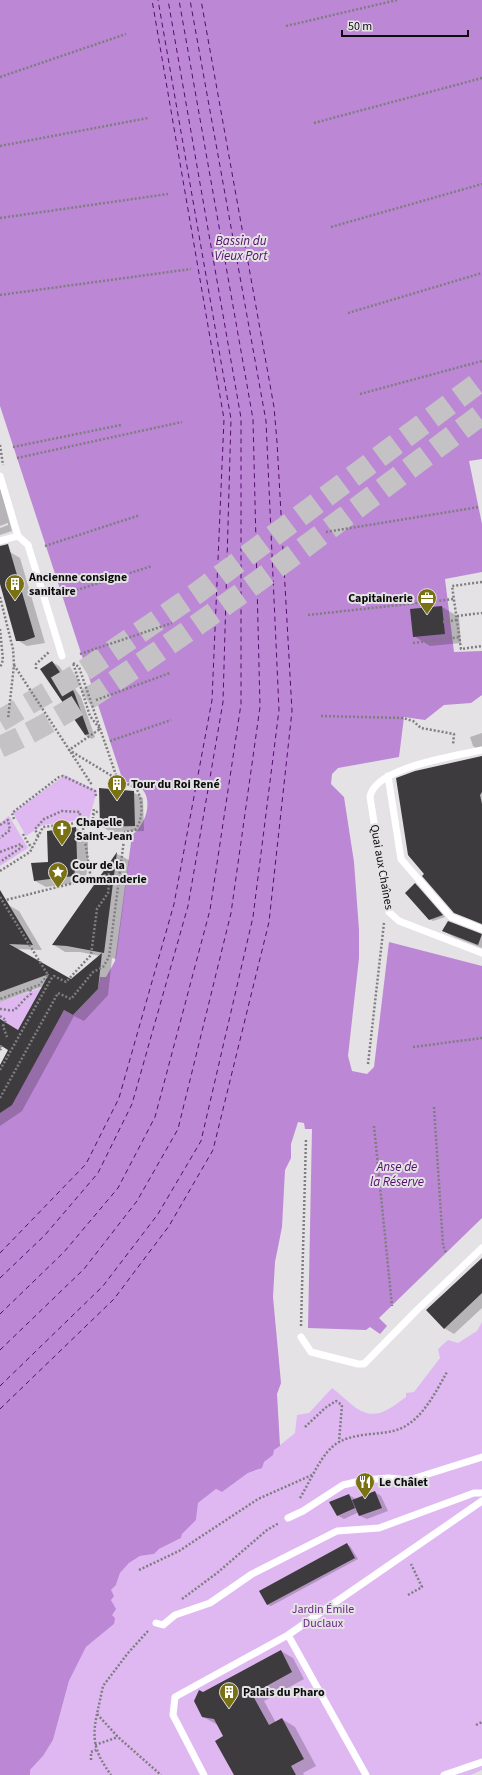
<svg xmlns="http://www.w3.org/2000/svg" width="482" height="1775" font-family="'Source Sans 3',sans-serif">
<rect width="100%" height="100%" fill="#e4e2e5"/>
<path fill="#dfb8f2" d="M65,775L97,791L89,819L43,825L26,836L13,813Z
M9,816L28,848L0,866V823Z
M41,988L18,1030L0,1019V1002Z
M482,1322V1770L471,1775H30V1770L43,1756L53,1740L69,1681L86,1647L114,1624L112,1615L111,1590L116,1585L120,1573L129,1563L140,1556L154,1554L159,1549L181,1538L182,1534L196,1520L198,1503L216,1489L222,1492L248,1473L258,1470L274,1450L295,1433L297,1415L309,1413L332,1388C339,1393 344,1398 351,1404C373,1423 387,1411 406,1397V1393L414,1392L440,1358L438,1349L448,1340L458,1343L477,1331Z"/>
<path fill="#bc87d4" d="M0,0H482V572L445,579L454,652L482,651V695L471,703L444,705L425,720L404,717L399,757L338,768L332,774L331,784L344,797L354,862L359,930V958L348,1056L352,1071L367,1074L374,1067L389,942L482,966V1218L379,1318L387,1326L380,1334L370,1327L366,1330L308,1328L312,1129H305L304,1123L298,1122L291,1144V1158L285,1170L282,1227L275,1262L273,1297L281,1383L277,1394L280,1446L274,1450L273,1455L264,1462L262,1468L248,1473L222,1492L216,1489L198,1503L196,1520L182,1534L181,1538L159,1549L154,1554L140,1556L129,1563L120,1573L116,1585L111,1590L114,1596L111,1600L116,1609L112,1615L115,1618L114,1624L86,1647L69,1681L53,1740L43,1756L30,1770V1775H0V1113L64,1010L73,1015L98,989L100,977H106L115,961L132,835C145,825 153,803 143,790C139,783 130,783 123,781L0,406Z"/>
<path fill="#e4e2e5" d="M482,459V524L469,461Z"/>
<path fill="#0003" d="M0,487L12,531L0,535V528L8,525V523L0,526Z
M10,552L20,558L45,643L27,646L17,640L0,580V555Z
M442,607L459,617L461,643L430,646L414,636Z
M52,662L59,666L81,697L95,737L92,739L85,735Z
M482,733V752L473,746L470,737Z
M482,756V925L455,912L425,874L416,772Z
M133,792L143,798L144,831L111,832L101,826Z
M76,828L88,835V865L85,882L46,887L35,881L49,863L48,832Z
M117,854L129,860L116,959L112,958L108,995L84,1021L74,1016L22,1111L0,1126V1067L10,1050L0,1044V1019L18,1031L44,986L0,1002V910L8,905L19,911L42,950L17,949L71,981L100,956L80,952H65L54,945Z
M415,884L418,886L445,917L433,921L430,919Z
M443,931L482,934V948L456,938Z
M482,1259V1308L454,1334L444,1328Z
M375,1492L381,1496L388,1511L367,1519L360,1516L359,1512L344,1519L337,1515L349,1495L356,1499Z
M347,1545L350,1546L358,1559L271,1606L268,1605L260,1591Z
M281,1651L293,1658L304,1679L264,1701L276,1723L282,1719L295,1727L316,1766L303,1773L304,1775H235L225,1737L218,1725L203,1717V1693Z"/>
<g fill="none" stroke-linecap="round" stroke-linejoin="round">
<path stroke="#540d6d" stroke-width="1" stroke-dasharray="5 4" stroke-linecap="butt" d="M0,1253L86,1164L119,1098L174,904L212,700L224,419L152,0
M0,1278L45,1235L98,1173L132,1104L188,906L223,702L231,419L158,0
M0,1314L64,1252L118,1188L155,1117L210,910L241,704V418L168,0
M0,1350L84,1269L137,1201L178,1129L231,913L260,707L253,419L179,0
M0,1386L103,1286L158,1214L201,1141L253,917L279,710L266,421L190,0
M0,1409L114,1299L169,1226L213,1150L269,922L292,711L277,442L274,407L201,0"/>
</g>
<path fill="#3d3b3e" d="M8,544L35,637L24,641H16L0,584V546Z
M442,606L445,634L413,637L410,609Z
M52,661L74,692L89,734L85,735L40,669Z
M482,756V792L480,795L482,804V924L454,913L422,876L424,874L408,855L396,778L415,771Z
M99,788L134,791L135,826L100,827Z
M76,827L77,858L74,876L34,881L31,863L48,862L47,831Z
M117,852L104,953L67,946L52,945Z
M415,883L443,915L429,920L405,893Z
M0,890L33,945L9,944L71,979L102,953L98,989L73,1015L64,1010L12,1105L0,1113V1065L8,1050L0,1045V1019L18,1030L49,974L0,992Z
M448,921L482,934L478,945L442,931Z
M482,1258V1293L444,1329L426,1310Z
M375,1491L382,1508L359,1516L352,1500Z
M349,1494L355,1508L337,1516L329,1502Z
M347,1543L355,1558L267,1605L259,1591Z
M281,1650L292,1672L252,1694L269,1725L282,1718L304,1759L291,1766L296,1775H234L215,1741L223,1736L214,1719L202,1717L194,1701L199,1690L203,1692Z"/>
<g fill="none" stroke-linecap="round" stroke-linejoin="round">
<path stroke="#c4c2c5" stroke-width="22" stroke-dasharray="22 11" stroke-linecap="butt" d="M0,721L85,670L197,593L482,380
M0,747C59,721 112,683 165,647C273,573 377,492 482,414"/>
<path stroke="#7e7d7f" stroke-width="2.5" stroke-dasharray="2 2" stroke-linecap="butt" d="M286,26L397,0
M0,77L126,34
M314,123L482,78
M0,146L148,118
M0,218L168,194
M331,227L482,184
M0,295L191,269
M348,313L482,273
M360,394L482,361
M0,445L3,465
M13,447L121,425
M17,458L182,422
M326,532L479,507
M45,546L140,515
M482,582L452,586L461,649L482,646
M61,595L152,566
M0,597L13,649L14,665L8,719
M308,615L454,599
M457,616L482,613
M443,622L457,620
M0,629L3,660L0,668
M413,643L460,637
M80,654L172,623
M73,663L79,667L117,778
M14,665L92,785
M36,669V664L49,652
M96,700L170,673
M321,716L403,718L413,721L421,728L454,734L453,745
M110,741L171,720
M93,815L94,808
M14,819L12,813L59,777L63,776L95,791L96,796
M0,825L8,820L10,830L0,838
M83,828L91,879
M23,834L28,843L32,848
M38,836L35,829L44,819L62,811L80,812V821L79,822
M0,852L21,844L22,847L0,862
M0,871L30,852L43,827L93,821V815L99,810
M0,897L48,975L39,985L0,999
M0,1009C4,1009 10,1011 14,1010C18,1008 25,997 31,994L30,988
M0,1016L6,1020L3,1026L7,1037
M0,1046L2,1047L0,1050
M413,1047L482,1038
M368,1064L384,923
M0,1070L51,979L54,976L66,982L91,955L97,909L108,893L110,874L6,900
M0,1098L58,993L71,999L93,972L103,967L109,957L125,832L135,830C144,819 143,799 136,788L117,779L69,750L100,729L90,716L73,663
M434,1107L443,1245L446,1253
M374,1126L392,1306
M301,1326L306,1139
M305,1427L325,1408L336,1401L342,1405L339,1442
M300,1498C310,1482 322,1451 339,1442C356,1433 376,1435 393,1431C420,1425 435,1393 447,1372
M139,1570L179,1551L258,1499L312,1475
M408,1595L422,1587L411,1564
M182,1599L217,1573L267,1530L279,1523
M148,1631L128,1653L103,1686L97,1714L118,1737L161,1775
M97,1714C91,1741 96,1754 111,1775
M476,1725L482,1722
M95,1745L118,1737
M91,1760V1752L96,1750"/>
<path stroke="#fff" stroke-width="7" d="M0,476L18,536L28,545L62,656
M0,541L18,536
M482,750C457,756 374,767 370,797L387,904L389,912L399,921L482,953
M388,776L401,859L451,917L482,929
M301,1337L311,1352L358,1364H364L417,1310L482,1248
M288,1518L303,1511L343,1485L364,1480L389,1478L409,1480L482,1457
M156,1623L163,1625L175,1615L210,1603L252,1574L337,1531L379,1528L474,1493H482
M288,1635L366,1775
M204,1775L173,1715L175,1697L288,1635L482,1501
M444,1775L482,1762"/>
</g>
<defs>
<symbol id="building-pin" viewBox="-11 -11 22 30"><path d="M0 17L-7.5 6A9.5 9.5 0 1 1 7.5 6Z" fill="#797112" stroke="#e4e2e5"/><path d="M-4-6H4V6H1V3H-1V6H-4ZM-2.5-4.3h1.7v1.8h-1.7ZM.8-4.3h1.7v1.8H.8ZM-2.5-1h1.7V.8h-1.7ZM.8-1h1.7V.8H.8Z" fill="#fff"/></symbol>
<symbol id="office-pin" viewBox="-11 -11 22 30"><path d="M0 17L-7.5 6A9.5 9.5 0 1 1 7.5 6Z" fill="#797112" stroke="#e4e2e5"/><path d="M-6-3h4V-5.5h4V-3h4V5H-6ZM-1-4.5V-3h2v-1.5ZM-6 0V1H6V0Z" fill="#fff"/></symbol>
<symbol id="church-pin" viewBox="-11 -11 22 30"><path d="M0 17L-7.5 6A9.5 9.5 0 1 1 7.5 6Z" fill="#797112" stroke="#e4e2e5"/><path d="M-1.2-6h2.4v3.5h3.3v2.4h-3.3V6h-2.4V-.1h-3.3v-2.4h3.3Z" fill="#fff"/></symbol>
<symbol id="sight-pin" viewBox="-11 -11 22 30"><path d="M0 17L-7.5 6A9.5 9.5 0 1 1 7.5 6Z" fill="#797112" stroke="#e4e2e5"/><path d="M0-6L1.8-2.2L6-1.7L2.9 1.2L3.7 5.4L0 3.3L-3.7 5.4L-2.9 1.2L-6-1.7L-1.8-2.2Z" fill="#fff"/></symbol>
<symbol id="restaurant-pin" viewBox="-11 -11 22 30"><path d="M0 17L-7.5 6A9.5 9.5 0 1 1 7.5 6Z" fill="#797112" stroke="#e4e2e5"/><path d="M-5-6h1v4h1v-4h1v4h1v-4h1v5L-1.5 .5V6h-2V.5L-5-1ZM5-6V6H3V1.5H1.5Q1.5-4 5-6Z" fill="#fff"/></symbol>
</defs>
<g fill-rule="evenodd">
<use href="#building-pin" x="4" y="573" width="22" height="30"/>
<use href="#office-pin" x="416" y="587" width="22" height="30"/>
<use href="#building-pin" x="106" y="773" width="22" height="30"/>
<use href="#church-pin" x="51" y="818" width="22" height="30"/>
<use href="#sight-pin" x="47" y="861" width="22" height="30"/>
<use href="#restaurant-pin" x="354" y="1471" width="22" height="30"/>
<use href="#building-pin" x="218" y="1681" width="22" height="30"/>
</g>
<g text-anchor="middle" stroke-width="4" stroke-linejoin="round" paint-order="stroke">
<g font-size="12" font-weight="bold" fill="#0c0c0d" stroke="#e4e2e5" text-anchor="start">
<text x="29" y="581">Ancienne consigne<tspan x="29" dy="14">sanitaire</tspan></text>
<text x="413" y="602" text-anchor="end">Capitainerie</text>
<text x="131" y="788">Tour du Roi René</text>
<text x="76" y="826">Chapelle<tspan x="76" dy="14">Saint-Jean</tspan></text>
<text x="72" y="869">Cour de la<tspan x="72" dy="14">Commanderie</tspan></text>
<text x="379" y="1486">Le Châlet</text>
<text x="243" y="1696">Palais du Pharo</text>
</g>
<g font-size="12" fill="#0c0c0d" stroke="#e4e2e5">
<text transform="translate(382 867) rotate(80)" y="4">Quai aux Chaînes</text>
</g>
<g font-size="12" fill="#6b2985" stroke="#e4e2e5">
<text x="323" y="1613">Jardin Émile<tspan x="323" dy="14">Duclaux</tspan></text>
</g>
<g font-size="13" font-style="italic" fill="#540d6d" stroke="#e4e2e5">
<text x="241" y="245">Bassin du<tspan x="241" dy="15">Vieux Port</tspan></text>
<text x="397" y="1171">Anse de<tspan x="397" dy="15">la Réserve</tspan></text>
</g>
</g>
<path d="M342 30v6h126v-6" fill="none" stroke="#0c0c0d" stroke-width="2"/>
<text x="348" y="30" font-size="12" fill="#0c0c0d" stroke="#e4e2e5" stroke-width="3" paint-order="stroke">50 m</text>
</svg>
